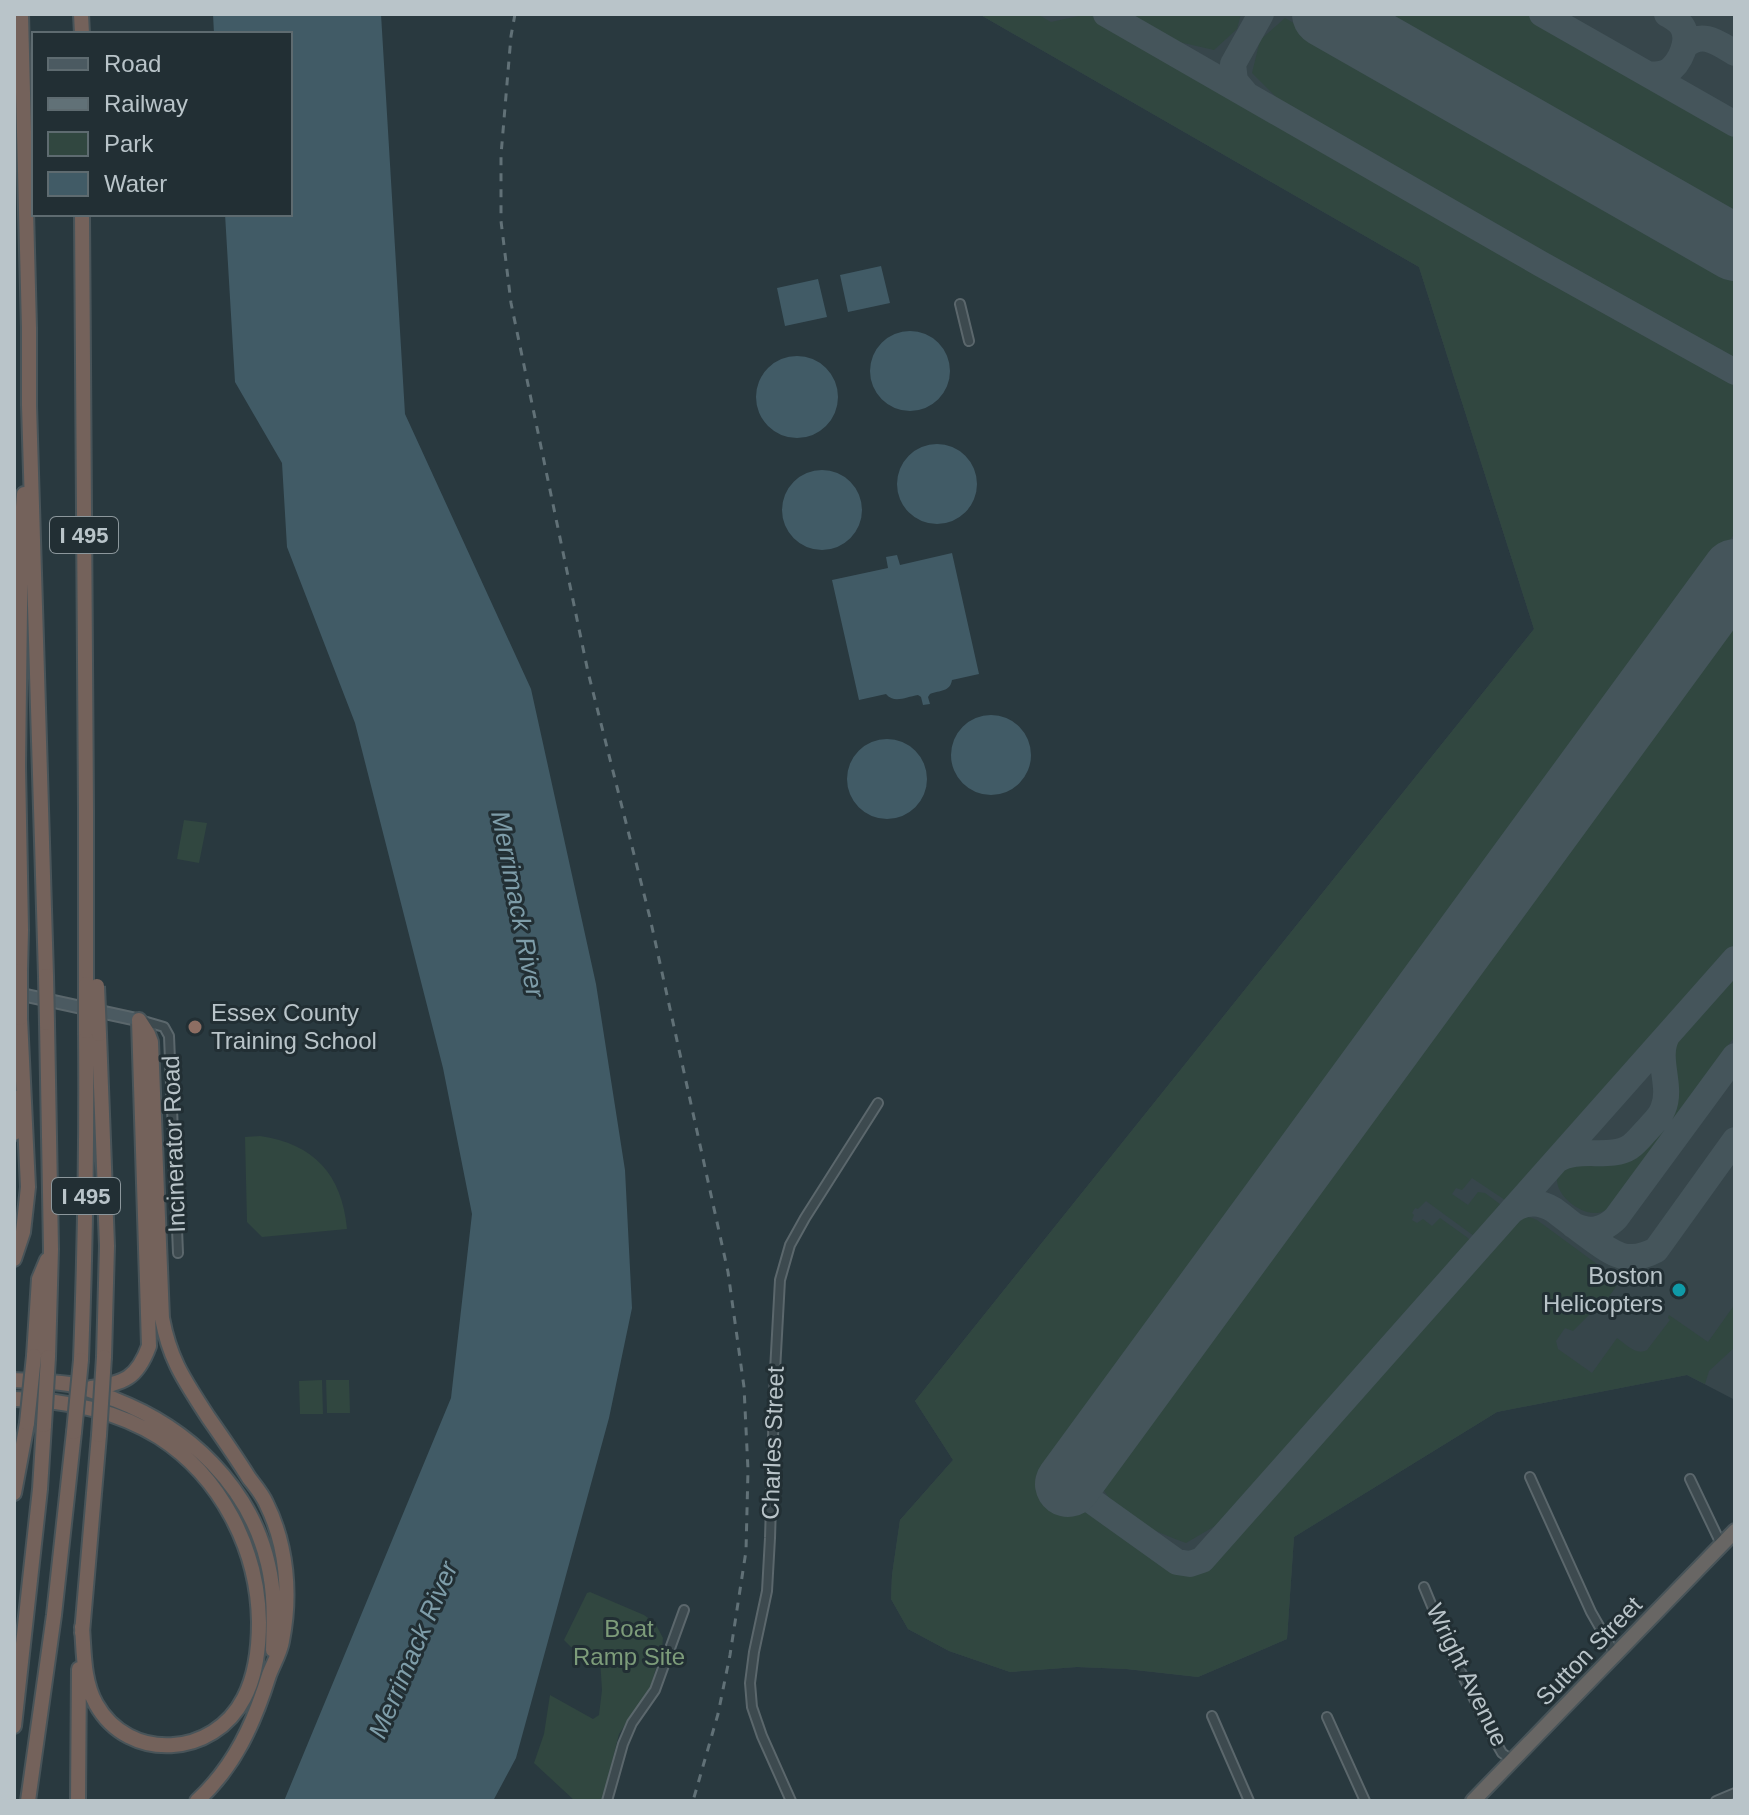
<svg xmlns="http://www.w3.org/2000/svg" width="1749" height="1815" font-family="Arial,sans-serif">
<rect width="100%" height="100%" fill="#29393f"/>
<path fill="#37464b" d="M979,14H1735V1400L1687,1375L1497,1412L1294,1537L1287,1639L1198,1677L1126,1669L1077,1667L1010,1672L949,1651L908,1629L891,1599L892,1575L900,1520L953,1460L915,1401L1534,629L1419,267Z"/>
<path fill="#314740" d="M979,14H1037L1051,22L1088,14L1561,283L1735,386V533L1044,1475L1079,1503L1170,1567C1192,1576 1206,1567 1221,1551L1509,1224C1517,1216 1527,1215 1537,1220L1620,1281L1598,1312L1590,1314L1573,1331L1565,1328L1556,1341L1558,1349L1592,1373L1617,1338C1626,1344 1636,1356 1647,1350L1670,1320L1668,1318L1669,1315L1708,1342L1735,1304V1347L1709,1371L1705,1384L1687,1375L1497,1412L1294,1537L1287,1639L1198,1677L1126,1669L1077,1667L1010,1672L949,1651L908,1629L891,1599L892,1575L900,1520L953,1460L915,1401L1534,629L1419,267Z
M1125,14H1241L1237,29L1214,50L1179,42Z
M1370,14H1526L1735,134V222Z
M1285,18L1735,275V363L1384,165L1280,101L1252,73L1260,40Z
M1735,610V945L1508,1202L1472,1178L1462,1190L1456,1188L1452,1194L1468,1205L1478,1192L1485,1193L1504,1207L1478,1236H1474L1426,1201L1418,1209L1415,1208L1412,1213L1414,1215L1412,1220L1417,1223L1423,1219L1432,1226L1440,1218L1468,1238L1472,1243L1320,1415L1229,1514L1215,1526L1186,1543C1154,1531 1115,1516 1099,1482L1100,1479Z
M184,820L207,823L199,863L177,859Z
M1735,971V1036L1610,1207C1592,1225 1556,1199 1557,1179C1557,1173 1562,1167 1565,1162L1633,1158L1673,1112L1674,1103L1671,1043Z
M260,1136C314,1144 342,1174 347,1229L262,1237L247,1222L245,1137Z
M322,1380L323,1414H300L299,1381Z
M326,1380H349L350,1413H327Z
M590,1592L644,1615L655,1623L663,1638L662,1649L650,1688L619,1734L602,1801H575L534,1763L544,1734L550,1695L593,1719L599,1715L602,1690L600,1659L590,1649L571,1647L564,1640L587,1593Z"/>
<path fill="#415b66" d="M213,14H381L405,414L531,689L596,984L625,1170L632,1308L609,1418L516,1758L493,1801H284L451,1398L472,1214L443,1068L355,723L287,547L282,463L235,382L225,214H290V34H214Z
M881,266L890,303L848,312L840,275Z
M818,279L827,317L785,326L777,288Z
M870 371a40 40 0 1 1 80 0a40 40 0 1 1-80 0Z
M756 397a41 41 0 1 1 82 0a41 41 0 1 1-82 0Z
M897 484a40 40 0 1 1 80 0a40 40 0 1 1-80 0Z
M782 510a40 40 0 1 1 80 0a40 40 0 1 1-80 0Z
M952,553L979,674L952,680C950,692 940,690 930,694L928,697L930,704L923,705L921,697L918,695C906,697 894,704 886,694L859,700L832,580L888,568L886,557L897,555L900,565Z
M951 755a40 40 0 1 1 80 0a40 40 0 1 1-80 0Z
M847 779a40 40 0 1 1 80 0a40 40 0 1 1-80 0Z"/>
<g fill="none" stroke-linecap="round" stroke-linejoin="round">
<path stroke="#45555b" stroke-width="26" d="M1106,14L1541,264L1735,372
M1320,14L1377,46
M1542,14L1735,124
M1685,46C1702,30 1718,43 1735,53
M1648,74C1655,75 1661,75 1667,72C1680,64 1691,40 1682,26C1678,20 1672,17 1667,14
M1246,94L1235,81L1233,64L1261,14
M1557,1160C1578,1146 1610,1160 1630,1147C1637,1142 1642,1135 1648,1129C1653,1123 1660,1117 1663,1109C1673,1086 1655,1059 1667,1036
M1513,1210C1526,1201 1540,1201 1554,1210C1566,1219 1578,1229 1591,1238C1613,1254 1628,1265 1656,1250L1735,1140
M1573,1225C1589,1233 1603,1231 1616,1218L1735,1056
M1068,1484L1177,1562L1190,1564L1202,1560L1735,959"/>
<path stroke="#45555b" stroke-width="66" d="M1325,14L1735,248
M1068,1484L1735,572"/>
<defs>
<path id="minor" d="M960,304L969,341
M140,1020L164,1027L169,1036L178,1253
M1530,1477L1591,1612L1615,1654
M1690,1479L1722,1546
M1424,1587L1451,1652L1494,1739L1502,1753L1513,1761
M1212,1716L1249,1801
M1327,1717L1365,1801
M607,1801L623,1744L632,1723L655,1690L684,1610
M791,1801L762,1736L752,1707L750,1683L754,1652L767,1591L770,1538L775,1371L780,1280L790,1245L805,1218L878,1103
M1716,1801L1735,1793"/>
<path id="secondary" d="M15,993L139,1020"/>
<path id="trunk" d="M1473,1801L1735,1531"/>
<path id="motorway" d="M21,14L29,328V405L46,976
M81,14L82,34
M82,214L86,810V984
M20,971L21,930L18,766L21,533L24,494
M139,1020L148,1034L151,1042L162,1318C170,1361 185,1381 208,1417C222,1437 236,1457 249,1478C255,1486 262,1494 266,1503C287,1545 291,1595 282,1641C280,1653 273,1664 269,1675C254,1723 235,1766 197,1801
M47,1023L51,1249L48,1357
M99,1034L107,1246L104,1357
M14,1133L16,1098
M14,1259L23,1232L28,1187L20,1018
M34,1356L39,1279L47,1260
M81,1360C85,1250 87,1141 86,1031
M14,1380C32,1381 51,1381 69,1384C85,1387 100,1394 116,1400C188,1428 250,1486 268,1564C275,1593 274,1620 273,1650
M91,1388C124,1383 137,1379 149,1346L139,1020
M14,1399C64,1400 116,1410 159,1437C221,1477 258,1549 259,1622C259,1647 256,1675 244,1698C214,1757 129,1763 96,1704C83,1681 84,1652 82,1627
M14,1493L27,1423
M82,1633L99,1435
M14,1726L40,1489L44,1425
M28,1801L54,1615L74,1432
M78,1801L79,1669"/>
</defs>
<use href="#minor" stroke="#5b676c" stroke-width="12"/>
<use href="#secondary" stroke="#5b676c" stroke-width="15"/>
<use href="#trunk" stroke="#485459" stroke-width="18"/>
<use href="#motorway" stroke="#485459" stroke-width="18"/>
<use href="#minor" stroke="#3d4a4f" stroke-width="8"/>
<use href="#secondary" stroke="#4b5a61" stroke-width="11"/>
<use href="#trunk" stroke="#686664" stroke-width="14"/>
<use href="#motorway" stroke="#74625b" stroke-width="14"/>
<path stroke="#617177" stroke-width="3" stroke-dasharray="8 8" stroke-linecap="butt" d="M515,14L511,36L501,155V221L511,303L588,672L650,918L728,1272L744,1387L748,1470L746,1551L730,1655L718,1714L693,1801"/>
<defs>
<path id="motorway-bridge" d="M20,971V1018
M46,976L47,1023
M97,986L99,1034
M86,1031V984
M27,1423L34,1356
M44,1425L48,1357
M74,1432L81,1360
M99,1435L104,1357"/>
</defs>
<use href="#motorway-bridge" stroke="#485459" stroke-width="18" stroke-linecap="butt"/>
<use href="#motorway-bridge" stroke="#74625b" stroke-width="14"/>
</g>
<circle fill="#8d6e63" stroke="#222f34" stroke-width="3" cx="195" cy="1027" r="8"/>
<circle fill="#0f9aa8" stroke="#222f34" stroke-width="3" cx="1679" cy="1290" r="8"/>
<g text-anchor="middle" stroke-width="6" stroke-linejoin="round" paint-order="stroke">
<g fill="#222f34" stroke="#8c979c" stroke-width="2">
<rect x="50" y="517" width="68" height="36" rx="6"/>
<rect x="52" y="1178" width="68" height="36" rx="6"/>
</g>
<g font-size="22" font-weight="bold" fill="#b9c4c9">
<text x="84" y="543">I 495</text>
<text x="86" y="1204">I 495</text>
</g>
<g font-size="24" fill="#b9c4c9" stroke="#222f34" text-anchor="start">
<text x="211" y="1021">Essex County<tspan x="211" dy="28">Training School</tspan></text>
<text x="1663" y="1284" text-anchor="end">Boston<tspan x="1663" dy="28">Helicopters</tspan></text>
</g>
<g font-size="24" fill="#b9c4c9" stroke="#222f34">
<text transform="translate(174 1144) rotate(-92)" y="8">Incinerator Road</text>
<text transform="translate(773 1443) rotate(-88)" y="8">Charles Street</text>
<text transform="translate(1589 1651) rotate(-46)" y="8">Sutton Street</text>
<text transform="translate(1467 1675) rotate(64)" y="8">Wright Avenue</text>
</g>
<g font-size="24" fill="#7d9c7a" stroke="#222f34">
<text x="629" y="1637">Boat<tspan x="629" dy="28">Ramp Site</tspan></text>
</g>
<g font-size="26" font-style="italic" fill="#7e9da9" stroke="#222f34">
<text transform="translate(518 904) rotate(79)" y="9">Merrimack River</text>
<text transform="translate(413 1650) rotate(-67)" y="9">Merrimack River</text>
</g>
</g>
<rect width="1749" height="1815" fill="none" stroke="#b9c4c9" stroke-width="32"/>
<rect x="32" y="32" width="260" height="184" fill="#222f34" stroke="#5e6b70" stroke-width="2"/>
<rect x="48" y="58" width="40" height="12" fill="#4b5a61" stroke="#5e6b70" stroke-width="2"/>
<text x="104" y="72" font-size="24" fill="#b9c4c9">Road</text>
<rect x="48" y="98" width="40" height="12" fill="#617177" stroke="#5e6b70" stroke-width="2"/>
<text x="104" y="112" font-size="24" fill="#b9c4c9">Railway</text>
<rect x="48" y="132" width="40" height="24" fill="#314740" stroke="#5e6b70" stroke-width="2"/>
<text x="104" y="152" font-size="24" fill="#b9c4c9">Park</text>
<rect x="48" y="172" width="40" height="24" fill="#415b66" stroke="#5e6b70" stroke-width="2"/>
<text x="104" y="192" font-size="24" fill="#b9c4c9">Water</text>
</svg>
